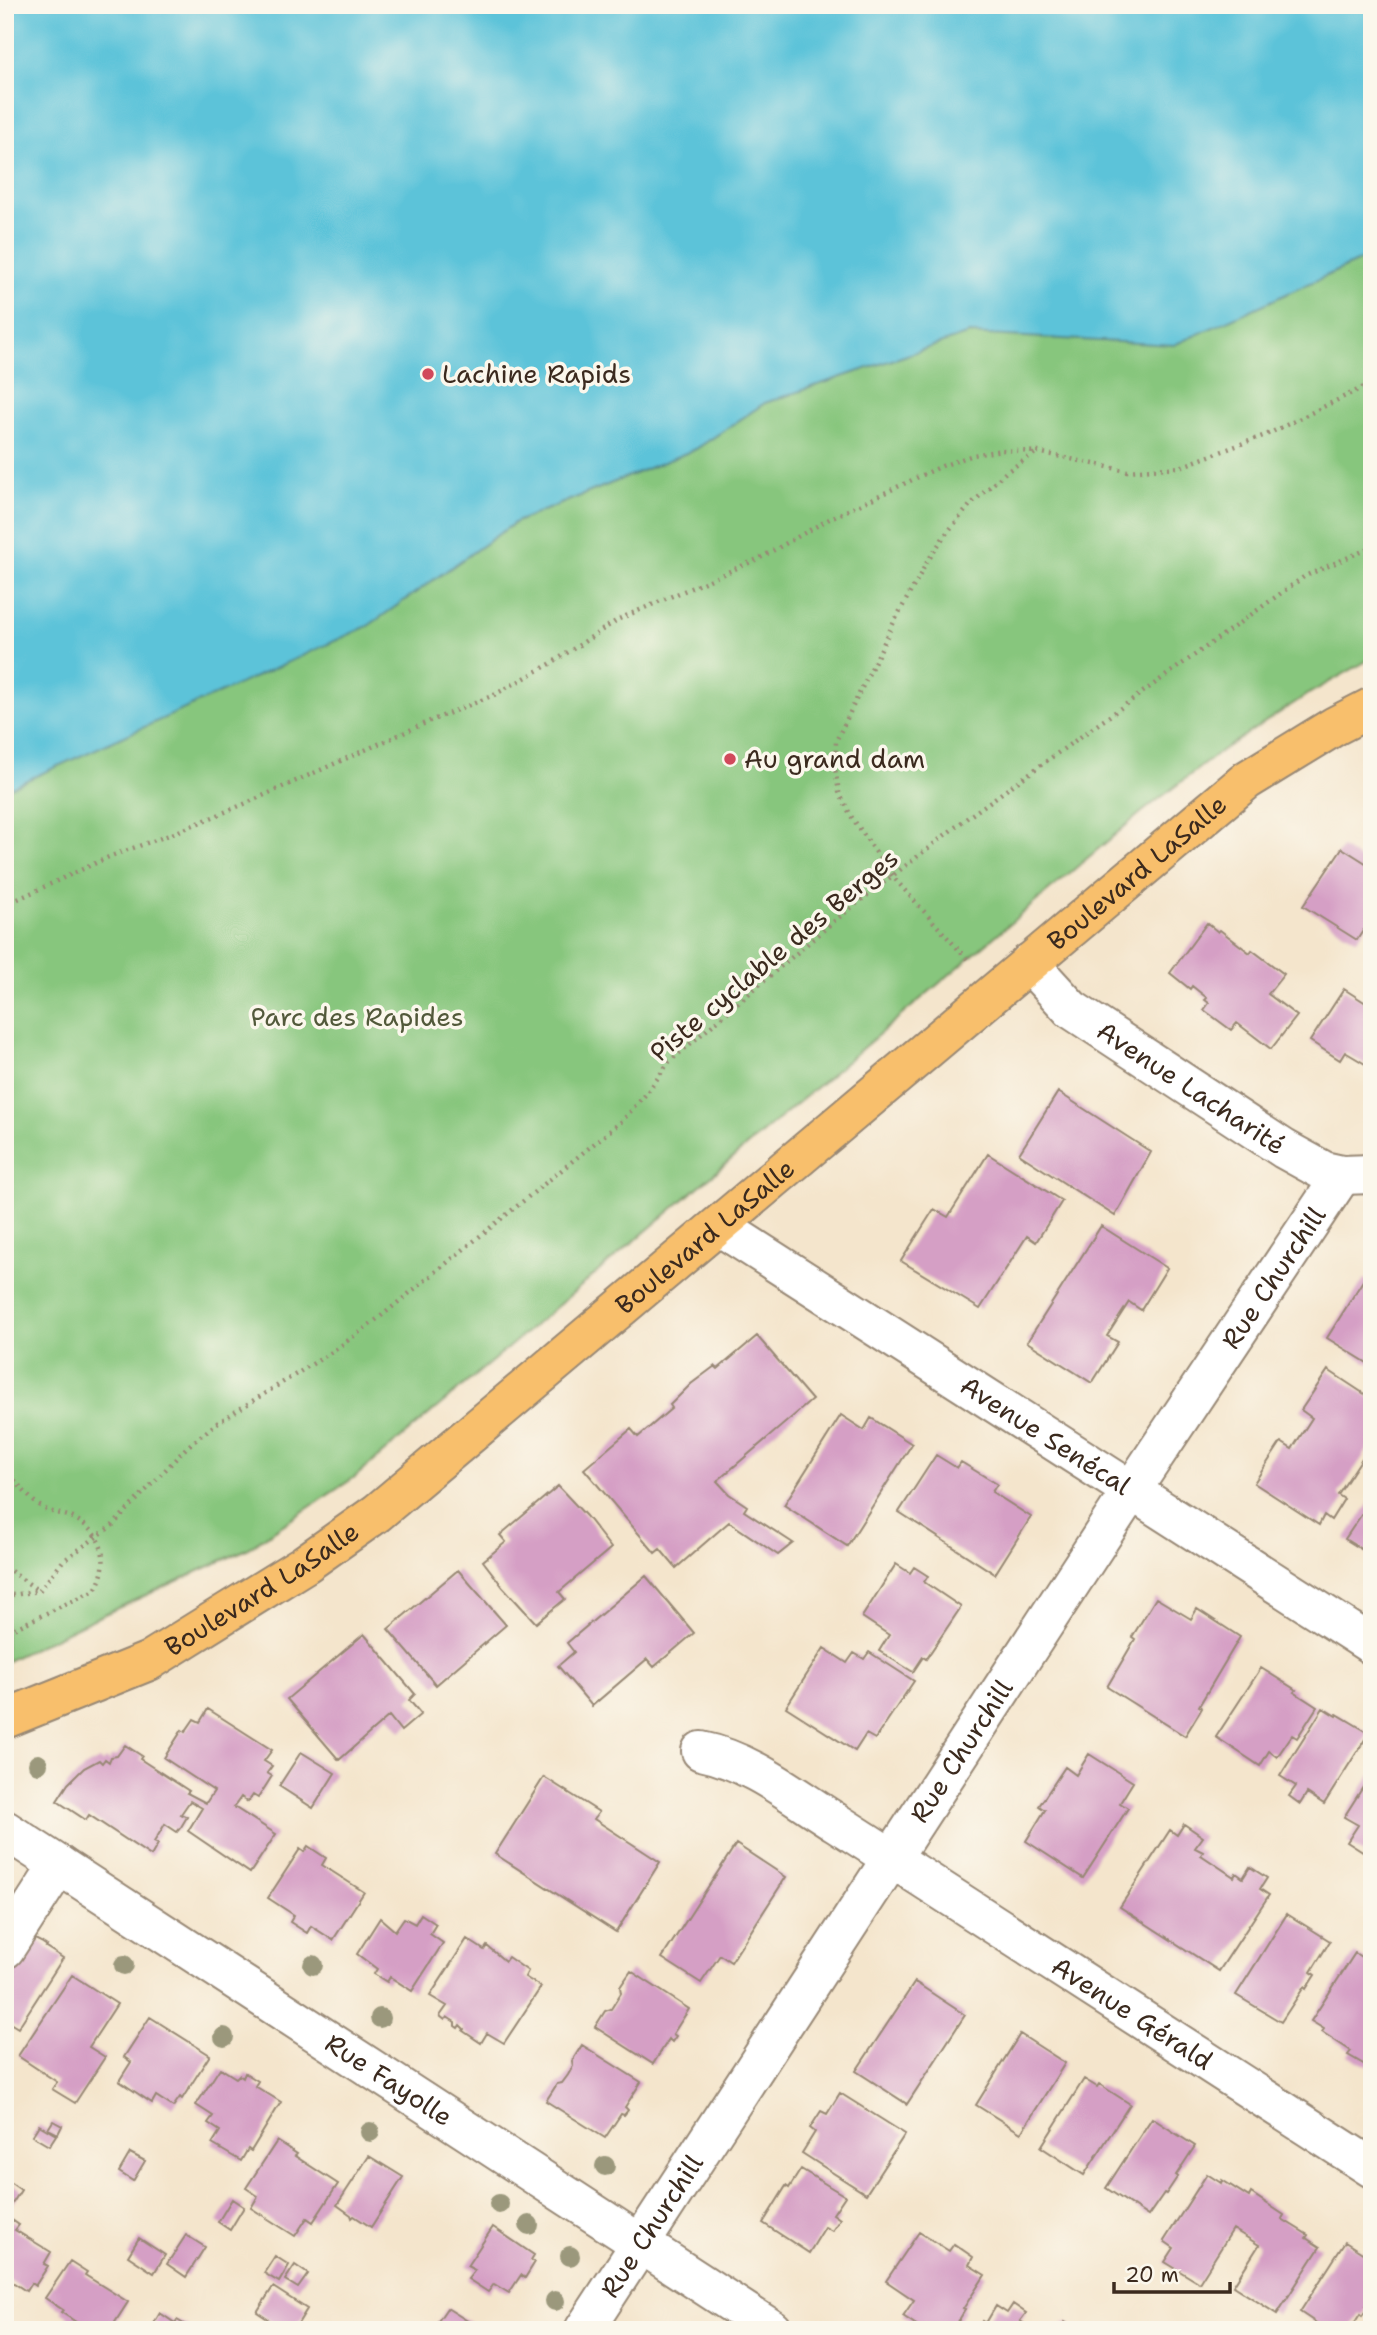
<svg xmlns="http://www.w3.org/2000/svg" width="1377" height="2335" font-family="'Shantell Sans',sans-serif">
<rect width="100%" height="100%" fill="#fbf7ec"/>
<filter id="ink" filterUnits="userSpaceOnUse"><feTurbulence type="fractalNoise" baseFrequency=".0143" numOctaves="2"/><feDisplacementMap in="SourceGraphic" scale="14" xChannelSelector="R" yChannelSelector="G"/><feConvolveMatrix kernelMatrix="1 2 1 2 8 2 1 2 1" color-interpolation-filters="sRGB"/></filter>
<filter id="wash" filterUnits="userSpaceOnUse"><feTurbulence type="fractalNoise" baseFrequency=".00686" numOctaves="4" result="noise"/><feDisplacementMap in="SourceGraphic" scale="28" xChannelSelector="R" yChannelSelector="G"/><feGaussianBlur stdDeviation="1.57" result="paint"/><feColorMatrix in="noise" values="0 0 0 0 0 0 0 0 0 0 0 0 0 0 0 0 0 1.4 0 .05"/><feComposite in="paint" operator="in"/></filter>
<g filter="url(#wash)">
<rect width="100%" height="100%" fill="#f4e5cc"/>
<path fill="#87c67d" stroke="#61784e" stroke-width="2" d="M5,5H1372V658L1305,696L1221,751L1142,812L355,1477L245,1550L87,1622L5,1662Z"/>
<path fill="#5cc3d9" stroke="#4c767c" stroke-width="2" d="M5,5H1372V255L1174,345L969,334L765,403L696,449L516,522L368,626L5,790Z"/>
<g id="blocks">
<path fill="#d59fc5" d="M1342,848L1372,867V917L1357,940L1303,906Z
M1207,923L1218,932L1220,930L1250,953L1252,950L1284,974L1268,994L1297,1016L1271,1049L1237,1023L1231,1030L1204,1010L1209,1003L1205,1000L1207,998L1192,986L1190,989L1170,973Z
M1344,989L1372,1007V1068L1345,1052L1340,1060L1310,1041Z
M1058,1092L1151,1152L1115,1216L1019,1154Z
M988,1154L1062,1201L1036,1242L1027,1236L980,1309L901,1261L934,1209L948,1217Z
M1101,1226L1167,1268L1141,1310L1129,1302L1107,1336L1118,1342L1092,1383L1027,1342Z
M1364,1279L1372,1283V1362L1369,1364L1327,1338Z
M757,1336L812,1400L717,1481L729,1494L747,1506L744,1511L793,1543L778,1555L729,1522L676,1568L660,1549L655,1553L584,1469L631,1429L638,1437L672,1408L670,1405L691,1384L715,1366L718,1369Z
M1328,1370L1372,1399V1443L1338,1495L1344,1499L1331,1520L1324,1515L1319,1525L1254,1483L1281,1442L1292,1449L1312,1418L1301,1410Z
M841,1415L864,1430L871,1418L912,1444L847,1546L784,1505Z
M936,1455L957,1468L961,1462L997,1484L992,1492L1031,1517L995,1574L899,1512Z
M558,1486L586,1516L611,1548L559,1592L565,1599L536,1623L503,1587L483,1561L506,1542L500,1535Z
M1372,1499V1556L1345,1539Z
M896,1564L910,1573L914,1567L928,1576L924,1582L961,1607L926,1659L923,1657L913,1672L879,1651L889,1635L862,1617Z
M458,1570L506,1625L436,1685L388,1629Z
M646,1576L694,1633L654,1667L647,1659L592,1706L558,1666L574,1652L567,1643Z
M1156,1598L1191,1619L1197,1609L1240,1637L1199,1706L1202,1708L1185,1736L1107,1687L1135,1639L1132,1637Z
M364,1634L415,1694L409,1700L421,1714L401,1731L389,1716L339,1760L287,1699Z
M824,1648L847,1663L854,1653L864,1659L869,1652L914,1681L875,1739L866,1734L855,1751L786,1707Z
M1261,1668L1296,1690L1294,1692L1317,1707L1297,1738L1292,1735L1277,1757L1269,1751L1260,1766L1216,1737Z
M1323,1708L1336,1716L1337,1714L1369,1733L1324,1804L1307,1793L1300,1804L1289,1796L1296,1786L1280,1776Z
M208,1709L272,1750L264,1761L272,1766L267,1773L272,1776L258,1798L253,1795L248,1802L241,1797L234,1807L276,1834L250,1873L188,1831L202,1808L190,1801L181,1814L187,1817L181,1827L177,1832L165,1824L154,1842L158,1844L151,1856L89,1815L86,1820L57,1801L68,1784L84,1768L99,1760L102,1763L105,1759L109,1762L111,1757L117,1756L125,1745L142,1756L140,1759L189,1791L187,1793L206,1803L214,1791L164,1758L182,1730L185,1732L194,1719L200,1722Z
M301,1752L335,1773L313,1808L279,1786Z
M1089,1754L1133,1782L1120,1803L1128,1808L1083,1878L1026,1841L1045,1810L1039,1806L1065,1767L1076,1775Z
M1372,1773V1858L1347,1842L1358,1825L1344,1817Z
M544,1777L599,1812L594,1819L660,1862L616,1932L495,1854Z
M1184,1824L1203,1837L1195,1848L1203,1852L1201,1855L1234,1877L1236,1873L1243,1878L1250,1867L1267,1878L1260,1889L1269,1895L1219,1971L1120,1907L1170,1830L1177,1835Z
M736,1844L786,1877L731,1962L720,1955L701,1983L662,1958Z
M308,1846L326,1858L322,1865L364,1892L333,1940L311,1926L307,1933L290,1922L294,1915L268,1898L300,1849L304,1852Z
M421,1914L436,1924L430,1934L443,1943L412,1991L390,1977L387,1982L374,1974L377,1969L357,1954L380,1918L395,1931L404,1918L415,1924Z
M1287,1914L1330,1941L1311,1972L1315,1975L1306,1989L1304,1987L1281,2022L1236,1995Z
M29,1936L41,1942L47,1946L46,1947L63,1958L18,2028L5,2020V1973Z
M467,1939L484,1950L487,1946L505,1961L508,1957L528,1971L525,1977L541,1987L504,2043L487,2033L481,2043L463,2031L464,2029L460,2025L458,2028L455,2026V2022L447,2017L445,2020L440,2016L447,2006L430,1996Z
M1355,1953L1372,1964V2069L1348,2055L1351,2051L1322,2032L1324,2029L1311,2021Z
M631,1971L689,2009L673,2034L676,2036L672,2042L669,2039L653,2064L595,2027L605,2011L611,2009L621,1993L620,1987Z
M72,1975L117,2004L89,2047L105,2057L75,2103L52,2089L57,2082L18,2056Z
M915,1982L965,2015L907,2104L856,2071Z
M150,2017L210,2055L182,2099L180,2097L173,2107L156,2096L152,2103L119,2081L131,2062L124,2057Z
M1020,2034L1065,2063L1021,2133L976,2105Z
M582,2045L641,2082L625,2107L628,2110L624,2115L621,2114L605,2138L546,2101L557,2084L562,2083L568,2075L573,2066L572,2061Z
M220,2068L236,2078L239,2075L243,2078L245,2073L258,2081L255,2086L281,2102L251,2151L248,2149L241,2161L212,2144L220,2131L208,2123L213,2116L196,2105Z
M1084,2079L1097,2087L1099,2084L1130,2104L1084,2175L1041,2147Z
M840,2093L905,2134L866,2194L802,2153L815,2132L810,2128L821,2111L827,2114Z
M1152,2118L1195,2146L1176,2175L1178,2176L1166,2194L1164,2193L1148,2216L1106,2188Z
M53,2121L62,2126L58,2134L48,2129Z
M39,2125L56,2135L49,2146L32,2136Z
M277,2141L297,2154L295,2156L338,2184L313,2222L307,2218L295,2236L251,2208L258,2196L246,2188Z
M130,2153L145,2161L133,2181L119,2172Z
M369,2156L403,2177L371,2227L354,2216L352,2218L351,2215L337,2205Z
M801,2169L845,2196L833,2214L840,2219L832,2231L825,2227L809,2253L763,2223L786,2186L789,2188Z
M1207,2174L1221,2183L1222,2180L1249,2197L1251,2193L1284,2215L1282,2219L1308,2235L1306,2238L1320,2247L1277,2314L1233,2286L1259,2245L1233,2229L1199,2283L1165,2262L1174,2248L1164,2241Z
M5,2179L21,2190L5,2215Z
M232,2199L244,2207L230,2230L218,2222Z
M12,2220L19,2225L15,2230L51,2252L44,2264L48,2266L35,2286L31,2283L26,2291L5,2277V2229Z
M493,2227L534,2255L531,2260L535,2262L525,2278L521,2275L509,2293L494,2284L488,2292L468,2279L475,2270L467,2266Z
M919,2232L949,2251L954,2244L973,2257L969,2265L985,2275L963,2309L965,2310L953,2330H924L903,2316L914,2300L886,2281Z
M186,2235L205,2247L186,2277L167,2264Z
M139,2238L165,2255L154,2273L128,2256Z
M1345,2242L1372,2259V2296L1366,2305L1369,2306L1362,2316L1360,2314L1350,2330H1327L1300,2312Z
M275,2256L289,2265L279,2282L264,2273Z
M70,2261L87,2272L85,2275L128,2302L110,2330H76L73,2327L76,2322L61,2312L63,2310L45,2298Z
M295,2265L308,2274L298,2288L285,2280Z
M273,2287L307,2309L294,2330H284L257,2312Z
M1013,2304L1026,2313L1020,2321L1034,2330H978L983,2321L986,2323L996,2306L1007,2313Z
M447,2308L482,2330H432Z
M160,2313L175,2323L177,2320L189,2327L187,2330H150Z
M1065,2322L1077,2330H1060Z"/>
</g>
</g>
<g filter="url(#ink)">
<use href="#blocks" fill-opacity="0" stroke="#988875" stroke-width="2"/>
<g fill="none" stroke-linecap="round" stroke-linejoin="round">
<defs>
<g id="minor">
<path id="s1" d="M1029,963L1071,1009L1284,1149L1324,1171L1342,1175L1372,1174"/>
<path id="s2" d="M719,1226L1372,1645"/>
<path id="s3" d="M701,1751C751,1761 795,1797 837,1823L1372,2168"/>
<path id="s4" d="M5,1830L773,2330"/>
<path d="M5,1949L59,1865"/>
<path id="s5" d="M584,2330L1131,1491L1342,1175"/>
</g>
<g id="major">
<path id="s6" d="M5,1719L149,1661L305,1564L377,1513L1247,780L1335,726L1372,707"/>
</g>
</defs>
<use href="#minor" stroke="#988875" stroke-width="42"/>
<use href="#major" stroke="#988875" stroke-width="42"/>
<path stroke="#988875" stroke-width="4.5" stroke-dasharray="2 5" stroke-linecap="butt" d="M5,905L111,856L172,834L249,802L430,721L494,695L550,664L619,619L760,558L831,518L942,466L973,455L1002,450L1038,452L1127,471L1180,467L1268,434L1372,383
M967,959L893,877L851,816L839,792L835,768L836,741L894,622L927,562L945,535L971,504L1006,472L1037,452
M5,1470C18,1482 29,1501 45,1509C53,1513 63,1514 71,1517C103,1531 112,1562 95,1590L5,1633
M5,1567L39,1591
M5,1596L39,1591L63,1561L113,1525L187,1447L217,1423L335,1350L380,1317L622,1121L647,1093L669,1062L833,922L967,818L1305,576L1372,547"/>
<use href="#minor" stroke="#fff" stroke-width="38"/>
<use href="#major" stroke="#f8bf6c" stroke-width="38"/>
</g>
<g fill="#9b987c">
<circle cx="38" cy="1764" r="10"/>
<circle cx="124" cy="1965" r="10"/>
<circle cx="313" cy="1965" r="10"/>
<circle cx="380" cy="2018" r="10"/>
<circle cx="224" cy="2037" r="10"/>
<circle cx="370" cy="2132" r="10"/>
<circle cx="605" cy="2166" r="10"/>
<circle cx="499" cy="2204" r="10"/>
<circle cx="529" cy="2225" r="10"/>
<circle cx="570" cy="2256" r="10"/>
<circle cx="555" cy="2301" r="10"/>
</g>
</g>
<g fill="#d1495b" stroke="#fbf7ec" stroke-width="2.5">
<circle cx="428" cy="374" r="7"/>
<circle cx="730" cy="759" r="7"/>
</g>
<g text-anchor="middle" stroke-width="7" stroke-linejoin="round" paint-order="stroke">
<g font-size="26" fill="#3b2a1e" stroke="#fbf7ec" text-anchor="start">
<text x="442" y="383">Lachine Rapids</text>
<text x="744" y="768">Au grand dam</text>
</g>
<g font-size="26" fill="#3b2a1e" stroke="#fbf7ec">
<text dy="9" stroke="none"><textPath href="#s6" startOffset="1421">Boulevard LaSalle</textPath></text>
<text transform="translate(774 955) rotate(-40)" y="9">Piste cyclable des Berges</text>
<text dy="9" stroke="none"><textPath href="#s1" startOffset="206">Avenue Lacharité</textPath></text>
<text dy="9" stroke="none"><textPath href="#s6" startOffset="856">Boulevard LaSalle</textPath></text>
<text dy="9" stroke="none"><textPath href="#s5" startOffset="1258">Rue Churchill</textPath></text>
<text dy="9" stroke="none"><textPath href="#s2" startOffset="388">Avenue Senécal</textPath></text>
<text dy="9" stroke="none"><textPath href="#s6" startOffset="289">Boulevard LaSalle</textPath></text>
<text dy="9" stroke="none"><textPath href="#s5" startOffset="691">Rue Churchill</textPath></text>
<text dy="9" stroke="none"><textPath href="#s3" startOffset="506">Avenue Gérald</textPath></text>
<text dy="9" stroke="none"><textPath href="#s4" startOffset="458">Rue Fayolle</textPath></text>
<text dy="9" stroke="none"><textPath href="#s5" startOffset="124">Rue Churchill</textPath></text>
</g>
<g font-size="26" fill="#52593a" stroke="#fbf7ec">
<text x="357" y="1026">Parc des Rapides</text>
</g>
</g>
<rect width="1377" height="2335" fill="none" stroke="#fbf7ec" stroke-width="28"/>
<path d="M1114 2282v10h116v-10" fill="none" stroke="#3b2a1e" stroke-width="3.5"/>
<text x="1125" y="2282" font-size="21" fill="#3b2a1e" stroke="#fbf7ec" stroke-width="5" paint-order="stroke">20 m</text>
</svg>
